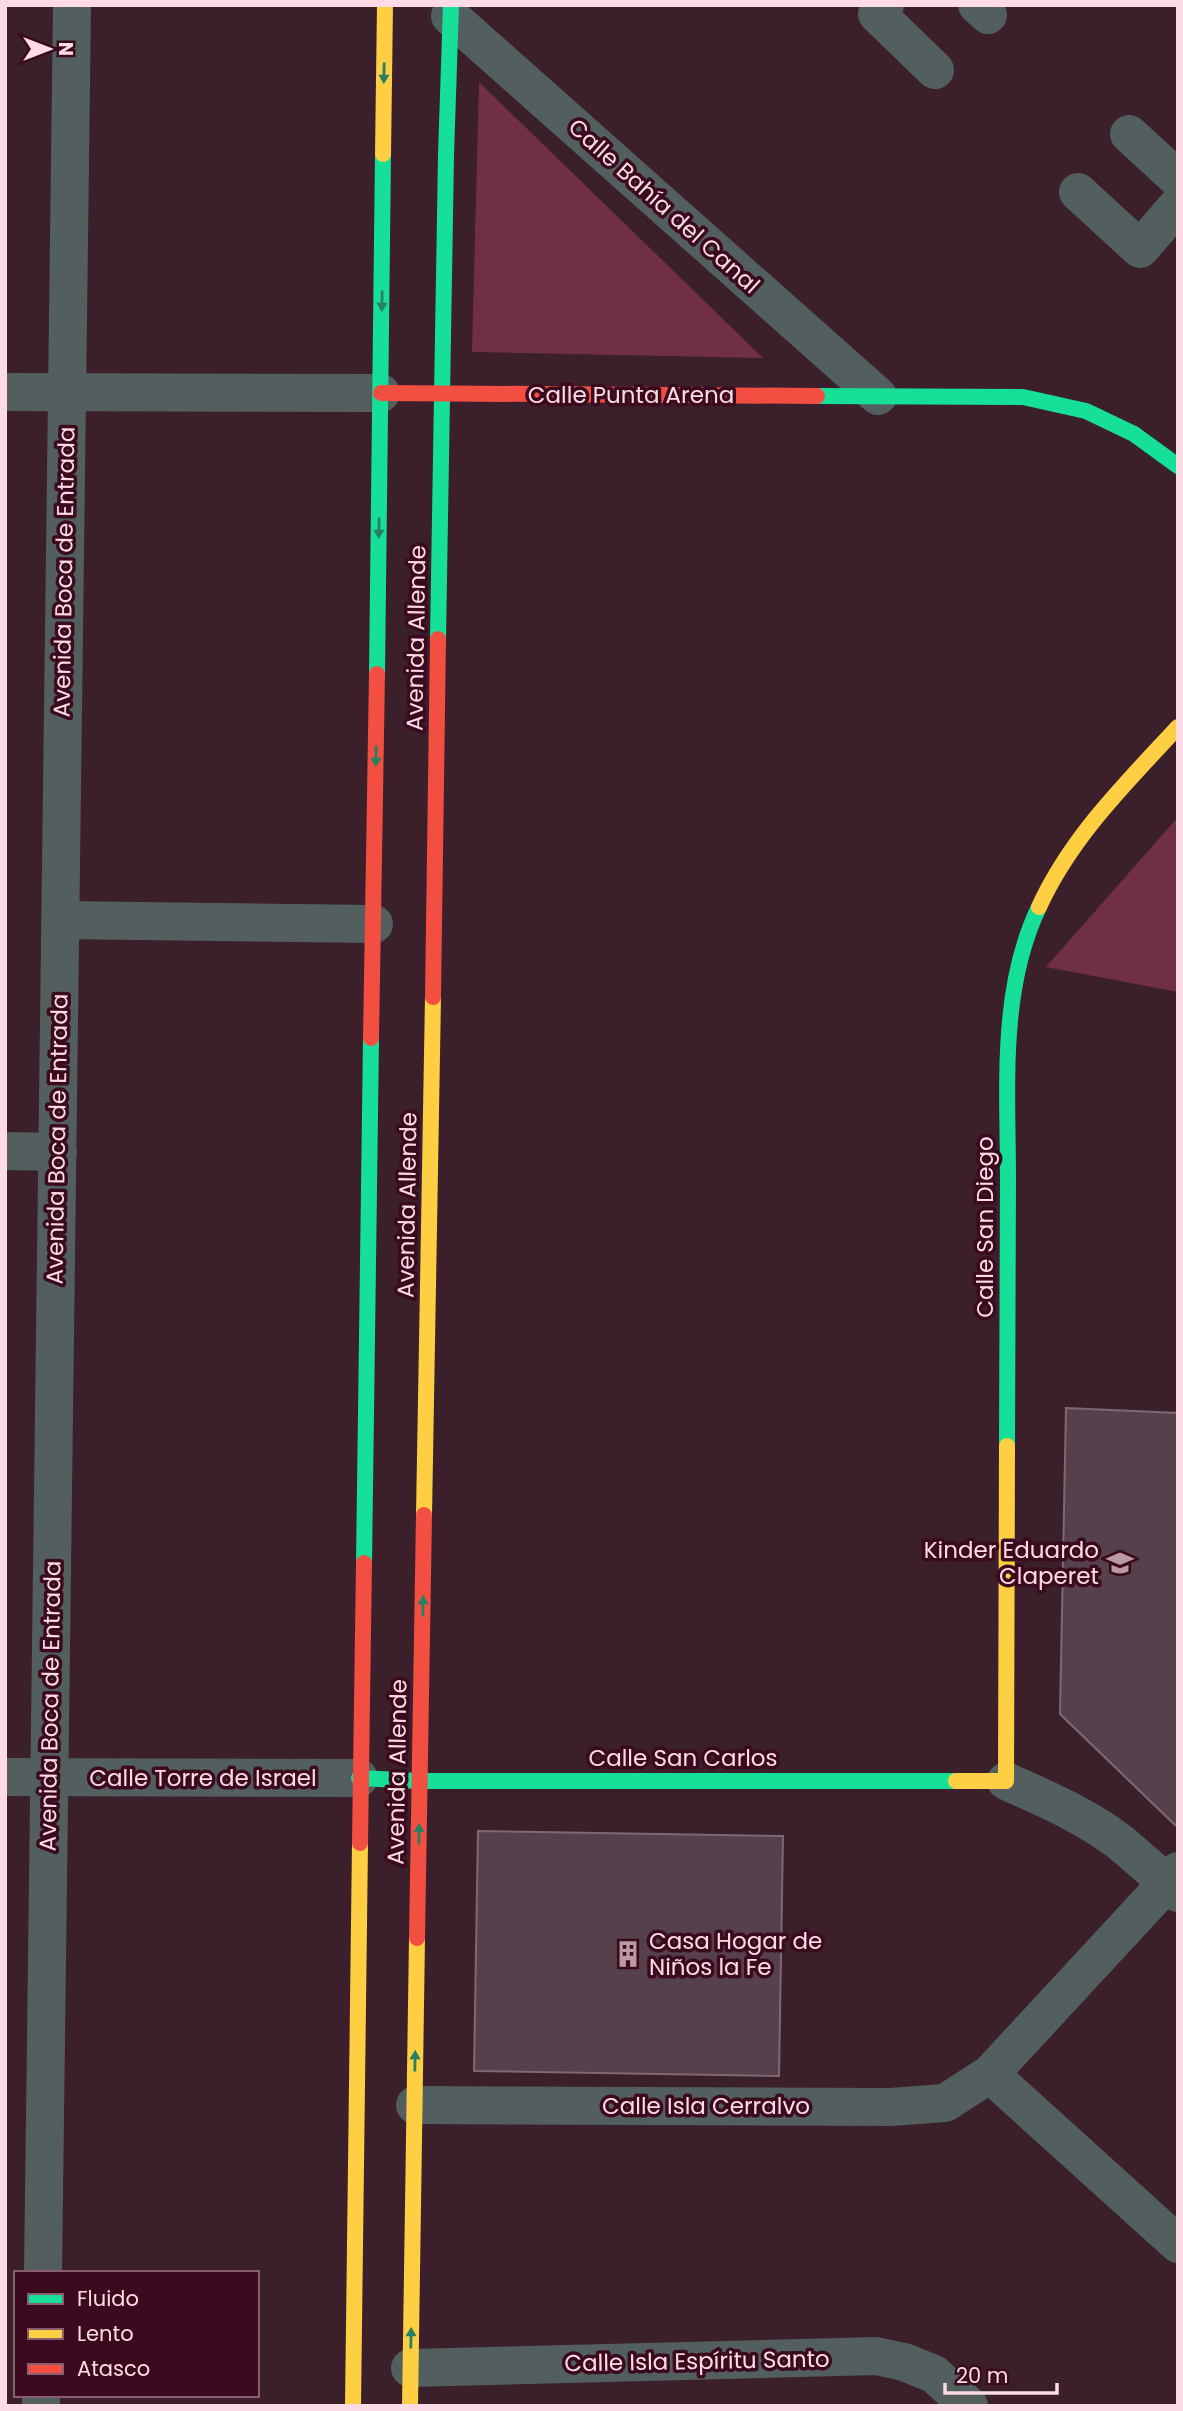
<svg xmlns="http://www.w3.org/2000/svg" width="1183" height="2411" font-family="Poppins,sans-serif">
<rect width="100%" height="100%" fill="#3b202b"/>
<path fill="#712e47" d="M479,82L763,358L472,352Z
M1178,817V992L1046,967Z"/>
<path fill="#55404b" stroke="#7e6873" stroke-width="2" d="M1066,1408L1178,1413V1822L1175,1825L1060,1714Z
M478,1831L783,1836L779,2076L474,2071Z"/>
<g fill="none" stroke-linecap="round" stroke-linejoin="round">
<path stroke="#525f5e" stroke-width="38" d="M885,5L877,14L935,70
M977,5L988,15
M450,16L878,396
M1129,134L1178,179
M1078,192L1140,249L1178,205
M5,392L381,393
M60,920L374,924
M5,1151L58,1152
M5,1777L359,1778
M1006,1781C1046,1799 1086,1816 1121,1843C1140,1859 1159,1876 1178,1893
M990,2074L1178,2244
M415,2105L891,2107L945,2103L990,2074L1178,1871
M43,2273L72,5
M410,2368L876,2356L904,2362L934,2374L969,2406
M41,2406V2395"/>
<path stroke="#16e098" stroke-width="16" d="M817,396L1023,397L1086,411L1134,434L1178,466
M438,639L446,155L451,5
M377,674L383,154
M1007,1446C1007,1357 1007,1268 1008,1179C1008,1089 999,990 1039,907
M364,1563L371,1038
M359,1778L420,1781H956"/>
<path stroke="#ffcf43" stroke-width="16" d="M383,154L385,5
M1039,907C1071,837 1126,783 1178,727
M424,1515L433,997
M956,1781H1006L1007,1446
M353,2406L360,1843
M410,2406L417,1938"/>
<path stroke="#f24e42" stroke-width="16" d="M381,393L817,396
M433,997L438,639
M371,1038L377,674
M360,1843L364,1563
M417,1938L424,1515"/>
</g>
<defs><path id="oneway-solid" d="M-6-.8H1V-3.2L6.5 0L1 3.2V.8H-6Z" transform="scale(1.75)"/></defs>
<g fill="#278062">
<use href="#oneway-solid" transform="translate(384 73) rotate(91)"/>
<use href="#oneway-solid" transform="translate(382 301) rotate(91)"/>
<use href="#oneway-solid" transform="translate(379 528) rotate(91)"/>
<use href="#oneway-solid" transform="translate(376 756) rotate(91)"/>
<use href="#oneway-solid" transform="translate(423 1606) rotate(-89)"/>
<use href="#oneway-solid" transform="translate(419 1834) rotate(-89)"/>
<use href="#oneway-solid" transform="translate(415 2061) rotate(-89)"/>
<use href="#oneway-solid" transform="translate(411 2338) rotate(-89)"/>
</g>
<defs>
<symbol id="school-bare" viewBox="-9 -9 18 18"><path d="M0-5L7-2L0 1L-7-2ZM-4 1L0 2.5L4 1V4Q0 6-4 4Z" fill="#b99aa3" stroke="#3b0a1f" stroke-width="2.5" paint-order="stroke"/></symbol>
<symbol id="building-bare" viewBox="-9 -9 18 18"><path d="M-4-6H4V6H1V3H-1V6H-4ZM-2.5-4.3h1.7v1.8h-1.7ZM.8-4.3h1.7v1.8H.8ZM-2.5-1h1.7V.8h-1.7ZM.8-1h1.7V.8H.8Z" fill="#b99aa3" stroke="#3b0a1f" stroke-width="2.5" paint-order="stroke"/></symbol>
</defs>
<g fill-rule="evenodd">
<use href="#school-bare" x="1101" y="1544" width="38" height="38"/>
<use href="#building-bare" x="609" y="1935" width="38" height="38"/>
</g>
<g text-anchor="middle" stroke-width="7" stroke-linejoin="round" paint-order="stroke">
<g font-size="23" fill="#fddbe4" stroke="#3b0a1f">
<text transform="translate(664 206) rotate(42)" y="8">Calle Bahía del Canal</text>
<text x="631" y="403">Calle Punta Arena</text>
<text transform="translate(64 572) rotate(-89)" y="8">Avenida Boca de Entrada</text>
<text transform="translate(416 638) rotate(-89)" y="8">Avenida Allende</text>
<text transform="translate(57 1139) rotate(-89)" y="8">Avenida Boca de Entrada</text>
<text transform="translate(407 1205) rotate(-89)" y="8">Avenida Allende</text>
<text transform="translate(985 1227) rotate(-90)" y="8">Calle San Diego</text>
<text transform="translate(50 1706) rotate(-89)" y="8">Avenida Boca de Entrada</text>
<text x="683" y="1766">Calle San Carlos</text>
<text transform="translate(397 1772) rotate(-89)" y="8">Avenida Allende</text>
<text x="203" y="1786">Calle Torre de Israel</text>
<text x="706" y="2114">Calle Isla Cerralvo</text>
<text transform="translate(697 2361) rotate(-1)" y="8">Calle Isla Espíritu Santo</text>
</g>
<g font-size="23" fill="#fddbe4" stroke="#3b0a1f" text-anchor="end">
<text x="1099" y="1558">Kinder Eduardo<tspan x="1099" dy="26">Claperet</tspan></text>
<text x="649" y="1949" text-anchor="start">Casa Hogar de<tspan x="649" dy="26">Niños la Fe</tspan></text>
</g>
</g>
<rect width="1183" height="2411" fill="none" stroke="#fddbe4" stroke-width="14"/>
<rect x="14" y="2271" width="245" height="126" fill="#3b0a1f" stroke="#895e6e" stroke-width="2"/>
<rect x="28" y="2294" width="35" height="10" fill="#16e098" stroke="#895e6e" stroke-width="2"/>
<text x="77" y="2306" font-size="21" fill="#fddbe4">Fluido</text>
<rect x="28" y="2329" width="35" height="10" fill="#ffcf43" stroke="#895e6e" stroke-width="2"/>
<text x="77" y="2341" font-size="21" fill="#fddbe4">Lento</text>
<rect x="28" y="2364" width="35" height="10" fill="#f24e42" stroke="#895e6e" stroke-width="2"/>
<text x="77" y="2376" font-size="21" fill="#fddbe4">Atasco</text>
<g transform="translate(49 49) rotate(90)" stroke="#3b0a1f" stroke-width="5" paint-order="stroke">
<path d="M0-5L12 26L0 18L-12 26Z" fill="#fddbe4"/>
<text y="-10" font-size="19" font-weight="bold" text-anchor="middle" fill="#fddbe4">N</text>
</g>
<path d="M945 2383v10h112v-10" fill="none" stroke="#fddbe4" stroke-width="3.5"/>
<text x="956" y="2383" font-size="21" fill="#fddbe4" stroke="#3b0a1f" stroke-width="5" paint-order="stroke">20 m</text>
</svg>
